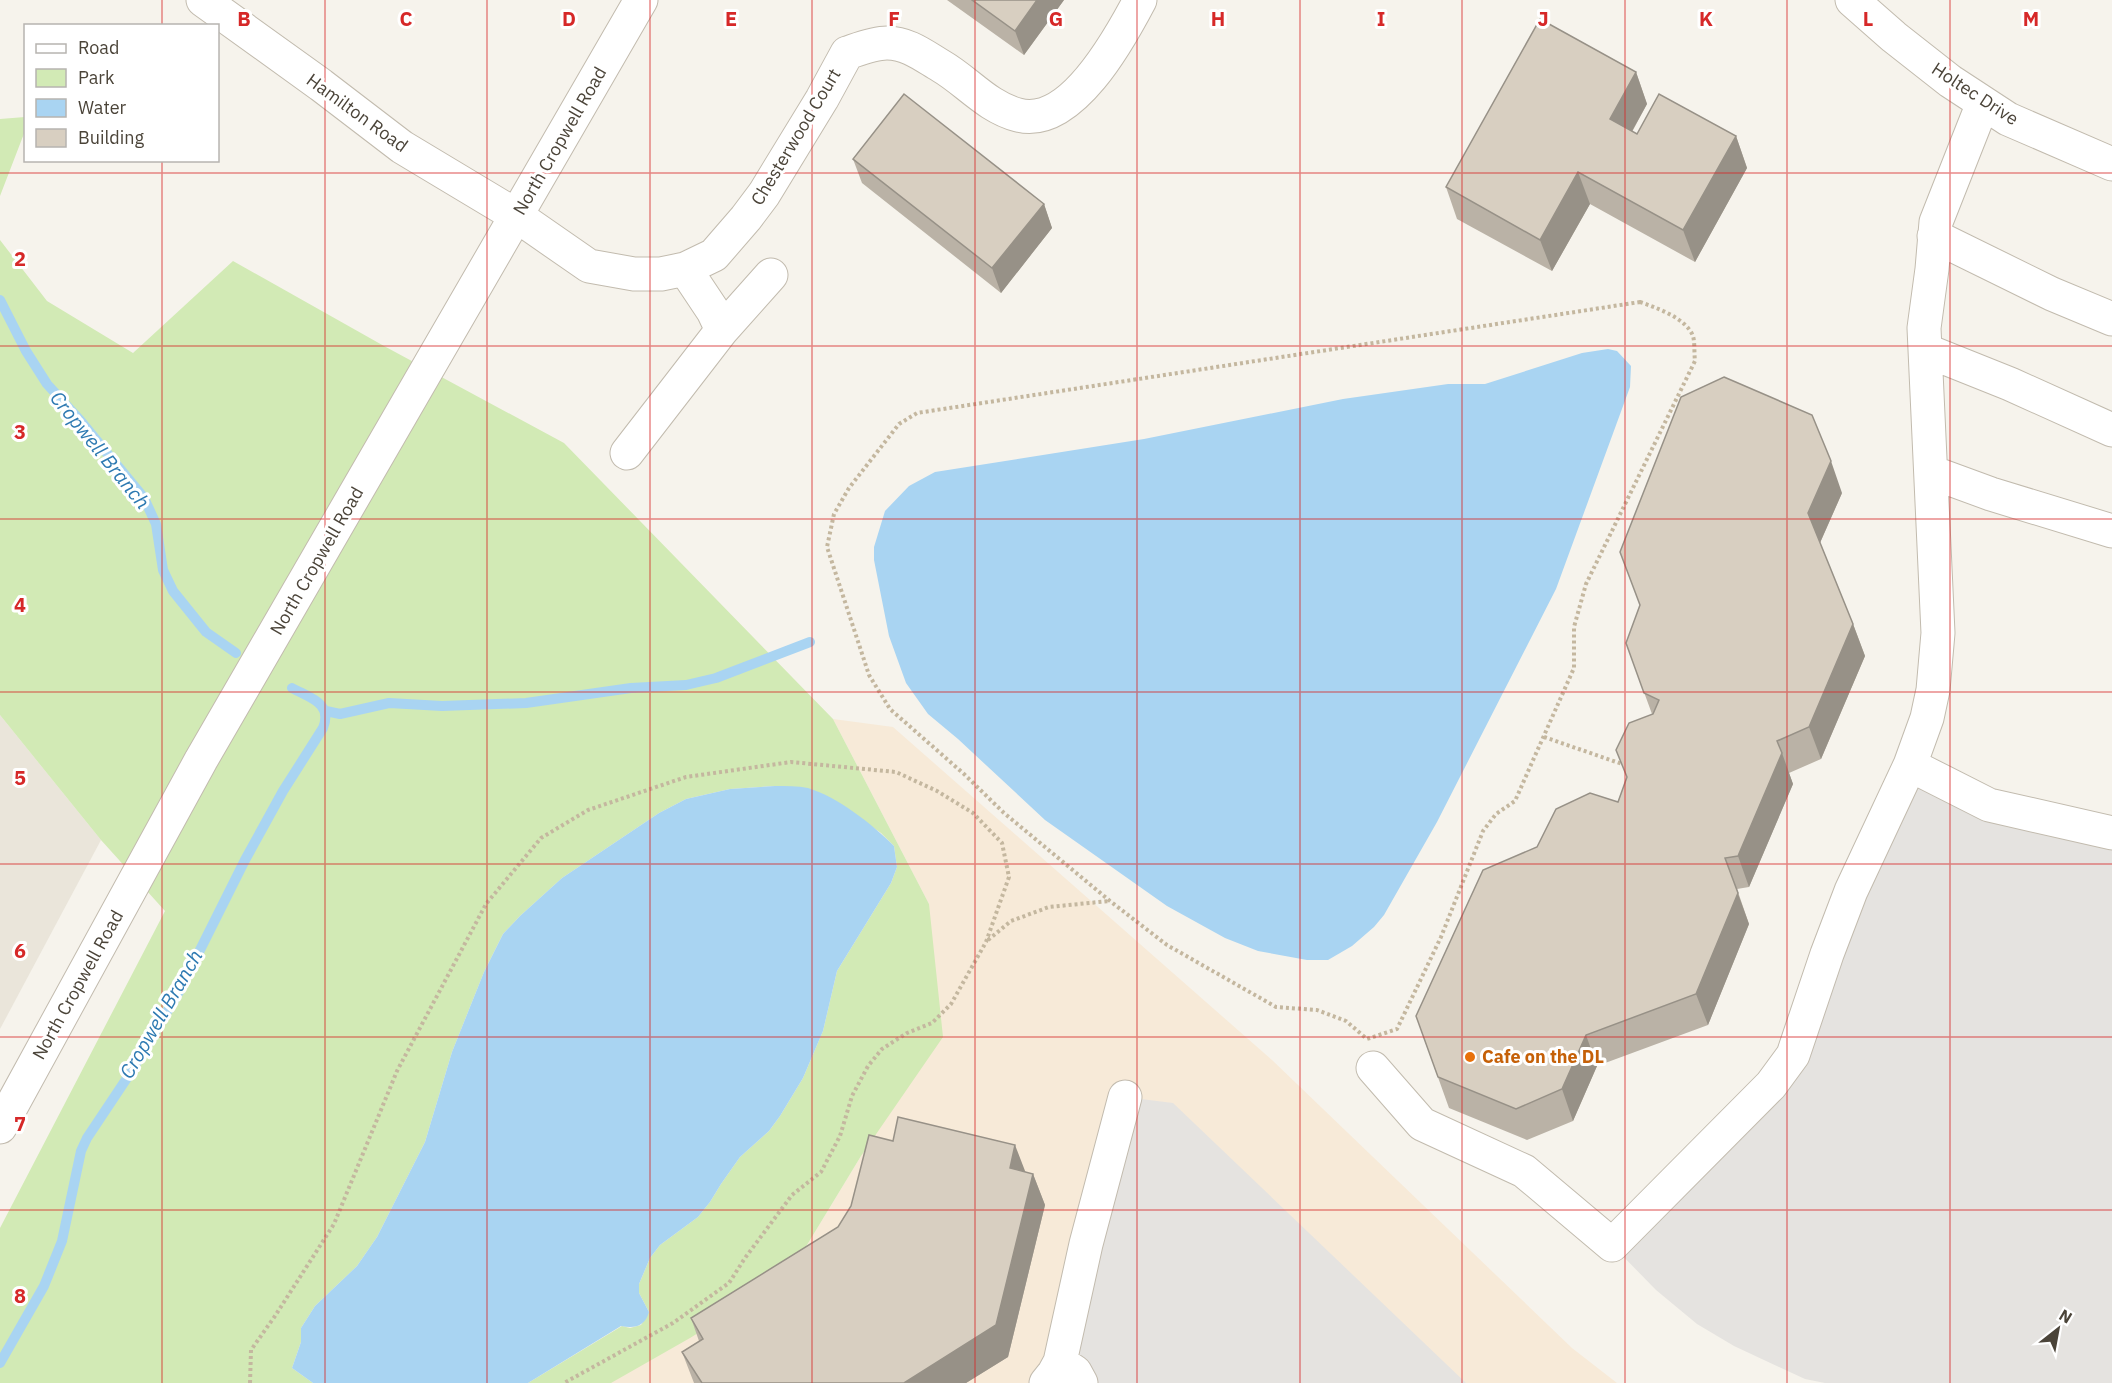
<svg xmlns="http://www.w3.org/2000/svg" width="2112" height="1383" font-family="'IBM Plex Sans',sans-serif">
<rect width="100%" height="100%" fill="#f6f3ec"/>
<path fill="#eae5da" d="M0,715L101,840L0,1029Z"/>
<path fill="#f7ead8" d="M833,719L893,727L1272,1060L1572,1348L1617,1383H608L787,1278L861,1156L929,904Z"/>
<path fill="#d2eab5" d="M25,117V131L0,196V119Z
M0,240L47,301L133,353L233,261L384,346L564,443L833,719L929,904L943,1037L861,1156L787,1278L690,1338L611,1383H528L622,1326L630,1328L641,1325L649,1312L639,1293V1284L650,1258L660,1245L698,1217L710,1202L721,1184L740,1157L769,1131L780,1116L803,1078L823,1031L837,971L891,883L897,867L894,846L881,833L829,798L775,786L730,789L686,799L659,813L562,878L520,916L503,934L484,972L452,1052L425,1142L377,1237L357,1266L315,1306L301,1328V1342L292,1368L313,1383H0V1228L165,911L101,840L0,715Z"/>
<path fill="#e5e3e0" d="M1910,765L2112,833V1383H1825L1805,1379L1734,1346L1697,1324L1656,1290L1612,1245L1755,1101Z
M1125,1097L1173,1103L1466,1383H1046Z"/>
<path fill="#a9d4f2" d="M1608,349L1617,351L1631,366L1630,387L1556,589L1437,822L1384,915L1374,927L1352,946L1328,960H1307L1258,951L1225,938L1167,906L1045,820L958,739L928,714L906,683L889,636L874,560V547L885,511L909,486L935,472L1144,439L1343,399L1448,384H1485L1582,353Z
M775,786C786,786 798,786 808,788C838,797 872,824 894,846L897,867L891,883L837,971L823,1031L803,1078L780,1116L769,1131L740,1157L721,1184L710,1202L698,1217L660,1245L650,1258L639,1284V1293L649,1312C645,1326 635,1329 621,1326L528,1383H313L292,1368L301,1342V1328L315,1306L357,1266L377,1237L425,1142L452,1052L484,972L503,934L520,916L562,878L659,813L686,799L730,789Z"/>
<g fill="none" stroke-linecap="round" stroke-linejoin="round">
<path stroke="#a9d4f2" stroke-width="10" d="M0,300L26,351L47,384L79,419L144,498L156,524L163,570L173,591L206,632L236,653
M326,711L340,714L389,703L442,706L526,703L631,688L686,685L716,678L810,642
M0,1363L44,1286L62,1241L81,1151L87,1138L129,1075L180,990L245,860L283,791L323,728C333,703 310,698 292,688"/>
<defs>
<path id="minor" d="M203,0L321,85L402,147L517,216L589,266L634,274H661L685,269L714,255L746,218L764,194L822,99L847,53C859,49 874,43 887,43C908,43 924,56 941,66C967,81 987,107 1018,115C1071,129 1120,38 1140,0
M1852,0L1894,37L1950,81L2008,119L2112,164
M1934,236L2052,294L2112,319
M685,269L713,311L722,330
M1925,350L2010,384L2112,430
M627,453L722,330L771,275
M1931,472L1991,494L2112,531
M1910,765L1927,718L1933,690L1938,633L1924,328L1932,269L1936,222L1983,103
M1373,1068L1422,1124L1524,1171L1612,1245L1771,1085L1793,1055L1827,954L1851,891L1910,765L1989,805L2112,833
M0,1127L201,760L641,0
M1060,1362L1075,1372L1081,1383
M1046,1383L1054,1373L1060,1362L1086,1244L1125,1097"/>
</defs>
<use href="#minor" stroke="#c2bbae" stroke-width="35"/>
<path stroke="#c4b79f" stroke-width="4" stroke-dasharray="3 3" stroke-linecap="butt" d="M1640,302C1657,308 1686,318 1693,336C1695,343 1694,353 1695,361L1586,584L1574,627V668L1530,767L1515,801L1496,814L1483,831L1441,937L1397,1029L1367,1039L1346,1021L1317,1010L1276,1007L1167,945L1110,901L1004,813L964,774L890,709L869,675L827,547L834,514L849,488L899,424L917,413Z
M1544,737L1625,765
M988,940L1011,921L1049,907L1109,901
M250,1383L251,1350L275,1316L334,1224L397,1071L486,904L541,838L588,810L686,777L791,762L896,772L937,791L973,813L1002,843L1009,877L986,942L951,1004L932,1023L907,1033L882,1049L868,1066L852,1096L840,1136L821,1172L792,1195L745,1258L729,1283L673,1323L564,1383"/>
<use href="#minor" stroke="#fff" stroke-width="33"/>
</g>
<path fill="#bab2a6" d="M947,0H1064L1024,55Z
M1636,72L1647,104L1632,132L1637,134L1736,136L1747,168L1695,262L1590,204L1552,271L1457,219L1446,187Z
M853,159L1044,204L1052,228L1001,293L862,183Z
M1842,493L1820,543L1853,624L1865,656L1821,759L1789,773L1793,784L1749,887L1737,889L1749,924L1708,1025L1597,1066L1573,1121L1527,1140L1449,1108L1416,1016L1537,847L1618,802L1652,714L1626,643Z
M1025,1172L1033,1174L1045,1205L1008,1357L966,1383H694L682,1352L699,1341L691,1318L838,1227Z"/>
<path fill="#979187" d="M1037,0H1064L1024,55L1015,31Z
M1636,72L1647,104L1621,151L1610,119Z
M1736,136L1747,168L1695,262L1683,230Z
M1578,172L1590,204L1552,271L1540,240Z
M1044,204L1052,228L1001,293L992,268Z
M1831,461L1842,493L1819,545L1808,513Z
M1853,624L1865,656L1821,759L1809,727Z
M1782,753L1793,784L1749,887L1738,856Z
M1725,858L1749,924L1708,1025L1696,994Z
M1586,1035L1597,1066L1573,1121L1562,1089Z
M1015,1145L1027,1176L1010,1168Z
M1033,1174L1045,1205L1008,1357L966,1383H904Z"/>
<path fill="#d8cfc1" stroke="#979187" stroke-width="1.5" d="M972,0H1037L1015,31Z
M1540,19L1636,72L1610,119L1637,134L1659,94L1736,136L1683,230L1578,172L1540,240L1446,187Z
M904,94L1044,204L992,268L853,159Z
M1724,377L1812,415L1831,461L1808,513L1853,624L1809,727L1777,741L1782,753L1738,856L1725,858L1738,893L1696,994L1586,1035L1562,1089L1516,1109L1438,1077L1416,1016L1483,870L1537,847L1556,809L1590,793L1618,802L1627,777L1616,750L1629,723L1653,714L1659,700L1644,693L1626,643L1640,605L1620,552L1681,397Z
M898,1117L1015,1145L1010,1168L1033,1174L996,1325L904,1383H702L682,1352L703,1339L691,1318L838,1227L851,1206L869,1135L893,1141Z"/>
<path fill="none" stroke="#d62828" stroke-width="1.5" stroke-opacity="0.55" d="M162,0V26M325,0V1383M487,0V1383M650,0V1383M812,0V1383M975,0V1383M1137,0V1383M1300,0V1383M1462,0V1383M1625,0V1383M1787,0V1383M1950,0V1383M162,160V1383M0,173H2112M0,346H2112M0,519H2112M0,692H2112M0,864H2112M0,1037H2112M0,1210H2112"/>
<circle fill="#e8710a" stroke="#fff" stroke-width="2" cx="1470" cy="1057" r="6"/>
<g text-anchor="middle" stroke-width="6" stroke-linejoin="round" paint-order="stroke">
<g font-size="18" fill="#4b4439" stroke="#fff">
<text transform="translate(1975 94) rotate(33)" y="6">Holtec Drive</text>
<text transform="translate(357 113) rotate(36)" y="6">Hamilton Road</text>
<text transform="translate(796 137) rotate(-59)" y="6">Chesterwood Court</text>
<text transform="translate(560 141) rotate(-60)" y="6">North Cropwell Road</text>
<text transform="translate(317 561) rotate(-60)" y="6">North Cropwell Road</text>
<text transform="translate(78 985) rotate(-61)" y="6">North Cropwell Road</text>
</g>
<g font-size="18" font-weight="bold" fill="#c56008" stroke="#fff" text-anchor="start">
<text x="1482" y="1063">Cafe on the DL</text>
</g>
<g font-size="20" font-style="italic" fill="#2e7ab2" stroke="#fff">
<text transform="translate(100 450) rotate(51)" y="7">Cropwell Branch</text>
<text transform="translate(161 1014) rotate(-60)" y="7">Cropwell Branch</text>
</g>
</g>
<g font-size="20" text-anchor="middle" font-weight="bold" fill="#d62828" stroke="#fff" stroke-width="6" stroke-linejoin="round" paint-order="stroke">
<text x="244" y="26">B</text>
<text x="406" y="26">C</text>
<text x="569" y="26">D</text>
<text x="731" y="26">E</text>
<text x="894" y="26">F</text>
<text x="1056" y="26">G</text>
<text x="1218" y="26">H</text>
<text x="1381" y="26">I</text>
<text x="1543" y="26">J</text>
<text x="1706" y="26">K</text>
<text x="1868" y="26">L</text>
<text x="2031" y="26">M</text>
<text x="20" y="266">2</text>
<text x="20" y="439">3</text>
<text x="20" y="612">4</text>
<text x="20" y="785">5</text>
<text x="20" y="958">6</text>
<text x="20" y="1131">7</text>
<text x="20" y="1303">8</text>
</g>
<rect x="24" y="24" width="195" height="138" fill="#ffffff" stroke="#b7b4b0" stroke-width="1.5"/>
<rect x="36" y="44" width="30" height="9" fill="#ffffff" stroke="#b7b4b0" stroke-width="1.5"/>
<text x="78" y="54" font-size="18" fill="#4b4439">Road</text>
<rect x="36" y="69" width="30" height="18" fill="#d2eab5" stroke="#b7b4b0" stroke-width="1.5"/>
<text x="78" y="84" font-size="18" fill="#4b4439">Park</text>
<rect x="36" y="99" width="30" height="18" fill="#a9d4f2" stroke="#b7b4b0" stroke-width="1.5"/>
<text x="78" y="114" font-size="18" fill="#4b4439">Water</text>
<rect x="36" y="129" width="30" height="18" fill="#d8cfc1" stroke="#b7b4b0" stroke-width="1.5"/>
<text x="78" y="144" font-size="18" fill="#4b4439">Building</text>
<g transform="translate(2058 1329) rotate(31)" stroke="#ffffff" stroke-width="4.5" paint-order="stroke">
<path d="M0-4.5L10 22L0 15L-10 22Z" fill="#4b4439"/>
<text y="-9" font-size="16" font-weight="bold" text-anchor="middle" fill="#4b4439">N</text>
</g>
</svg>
